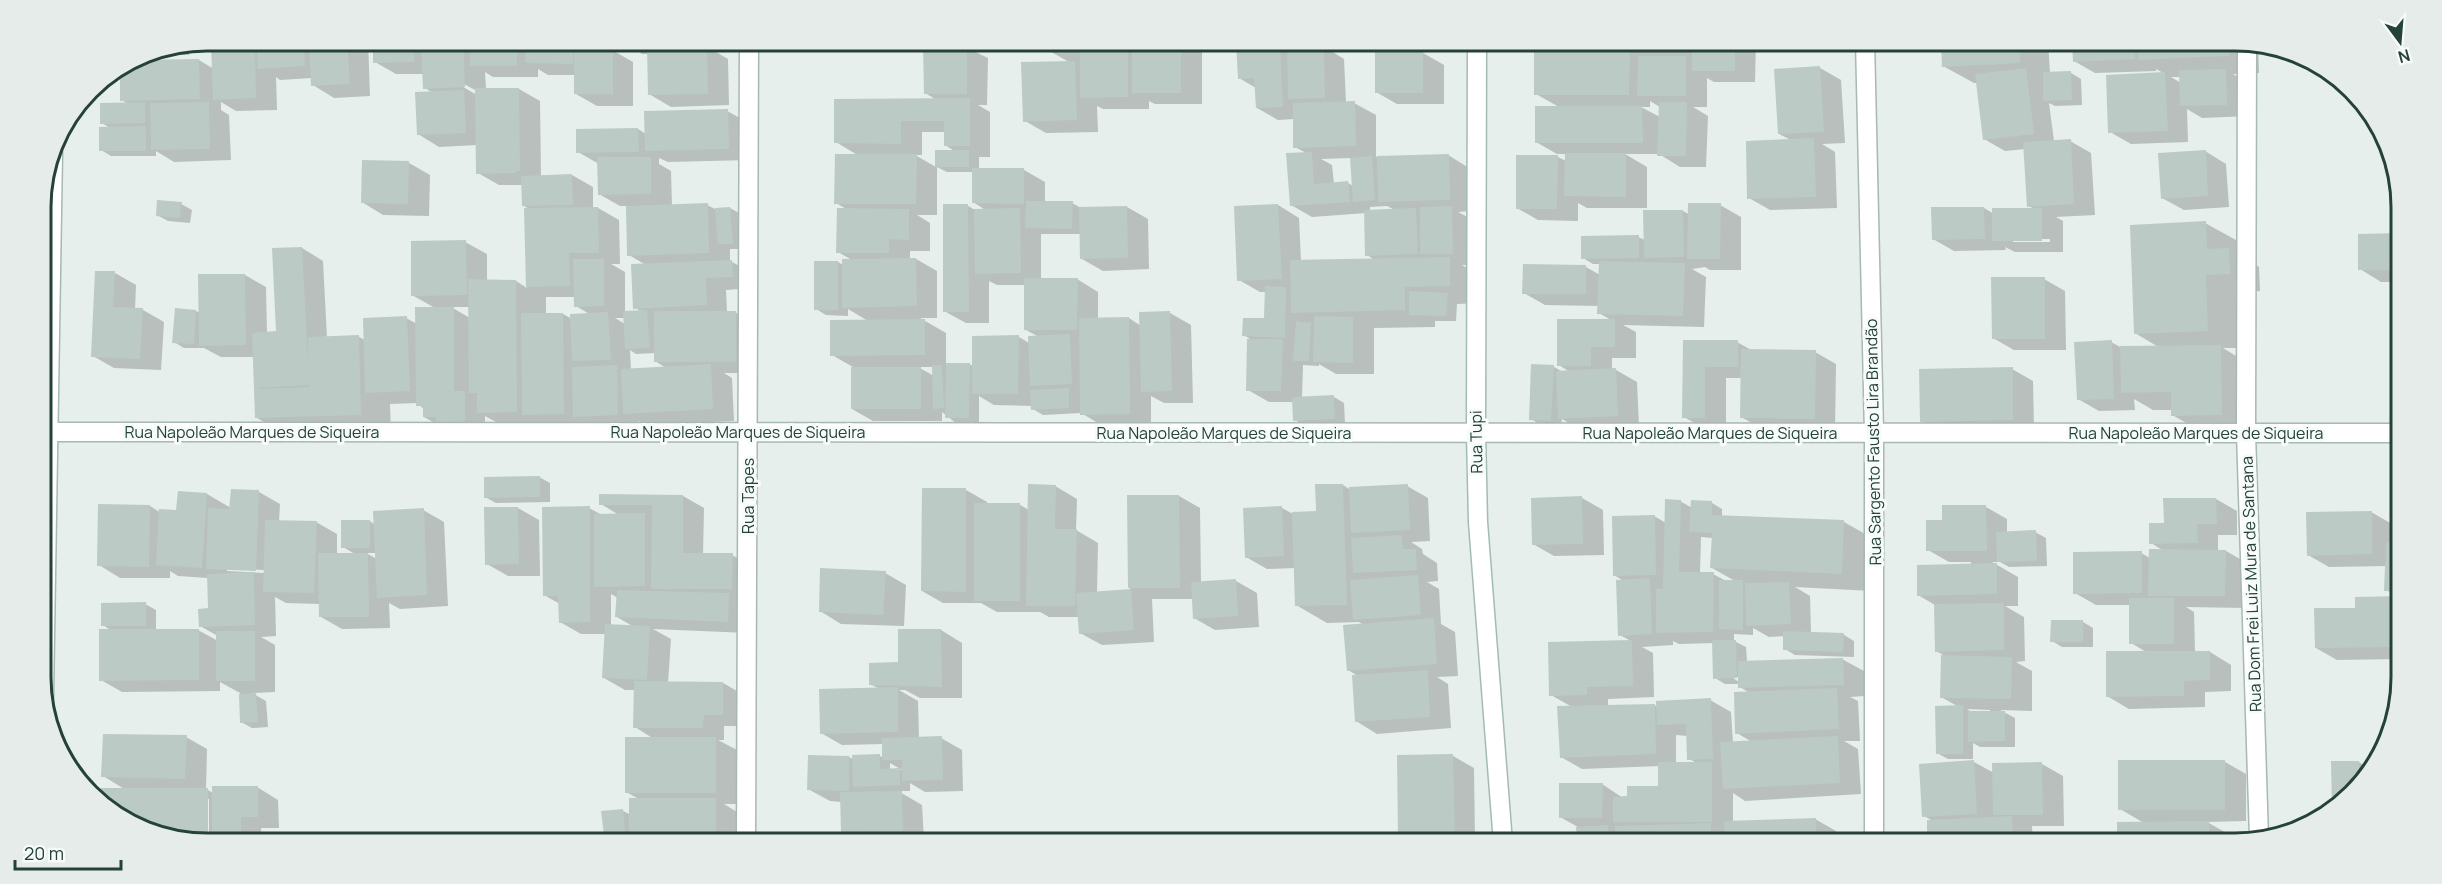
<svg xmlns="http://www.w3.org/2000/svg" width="2442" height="884" font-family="Manrope,sans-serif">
<rect width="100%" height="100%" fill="#e6efeb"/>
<path fill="#0003" fill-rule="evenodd" d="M207,40H255V44L258,46V40H368L370,96L334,98L313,85L312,78L280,80L276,77L277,110L236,111L221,102V110L229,115L231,160L174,162L156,151V156H111L101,150L110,128L102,123L128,104L122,100L121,67L131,61L199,60L214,69L213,51H196L190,48L189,55L145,53Z
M375,40H594V50H612L633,62V106H597L576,94V75H548L538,69V77H493L485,72L486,89H519L540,101L541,176L572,175L593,187V208H598L619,220L620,264H611L625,272V312L641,311L635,308L646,265L629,255L627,206H620L599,194V164L578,152L638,129L646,134L727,111L749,123L750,160L668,162L659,158V164L671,171L672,206L707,205L715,209L730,208L741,214L743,249H730V261L753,273L754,288L726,290L727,312H735L756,324L757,373H724L732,378L734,421L646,425L639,421V426L595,428L585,422V426L509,429L485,416V436L445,429L424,417L425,410L417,403L390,404L391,432L287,435L257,418L255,357H221L204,348H184L174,342L196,311L200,313L245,275L266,287L267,333H278L302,248L323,261L327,338L359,337L365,340L406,318L417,324L435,308L412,295L465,242L487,254V281H516L527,288L525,210H531L524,206L523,185H499L478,173L477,145L439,147L418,134L433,93L425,88L424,74H396L375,62ZM460,82L477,91V95L458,84ZM546,297H575L576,306L591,315L572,319L563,314H546ZM451,307H470V318ZM615,318H625V324ZM630,350L636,354L655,353V361L666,368L631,370Z
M621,40H716V52L728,59L729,105L671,107L649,94L648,54H642Z
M884,40H963V46L988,58L987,105H978L990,112V157H979V169L1024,170L1045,182V202L1072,203L1083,209L1127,207L1148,219L1149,269L1103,271L1082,259L1081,234H1041V279H1077L1098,292V319L1129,318L1141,326L1170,313L1191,325L1193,403H1164L1151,396V425L1103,426L1081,413L1043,415L1033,409V406L994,405L979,396V423L957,424L942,412V421H873L852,409L853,367L832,355L868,321L848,309V316L826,315L816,309L838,262L843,265L852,260L838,252L848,210L836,203L859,156L836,142L937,100L925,93V48H897ZM922,132H945V145L956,152L936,151V167L915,155H922ZM937,167L947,172H973V202L987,211H977L968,206H945L944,311L966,323H989V281L997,285H1026V330L1039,337L1029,343L1019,337L973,366L969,364H946V333L920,318H937V271L916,259H910V251H930V223L917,215H937ZM918,367H933L934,376Z
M1046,40H1202V104H1155L1149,101V109H1103L1097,106L1098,132L1046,133L1025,121L1069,62L1046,49Z
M1258,40H1300V47L1323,46L1344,59L1346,103H1354L1376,115V157L1448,155L1469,168L1470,211L1458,212L1473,220V265H1462L1480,276V303L1457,304L1456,321H1435V327L1374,328V374H1336L1319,364V366L1303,365L1302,398L1334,397L1344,403L1345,424L1305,426L1295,420L1294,402H1269L1248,390L1253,341L1244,335L1266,320L1267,292H1260L1239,280L1278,205L1299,218L1301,261L1375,260L1367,255L1366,213L1312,217L1291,205L1306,153L1295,147L1294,119L1278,120L1257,108L1256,88L1239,78ZM1351,158L1353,186L1348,183L1334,184L1332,165L1321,159ZM1387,206L1395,210L1370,211V207Z
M1379,40H1451V48L1390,47Z
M1534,40H1756L1755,82H1714L1707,78V107H1693L1708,116L1706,167H1680L1659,154H1625L1647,167V208H1587L1578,203V221L1538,220L1517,208L1558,157L1566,161V154H1557L1536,142L1559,107L1536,94L1550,53L1534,43ZM1650,101L1660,107V117L1641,107H1650Z
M1942,40H2048L2050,73H2071L2081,79L2082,105L2055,106L2049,103L2054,141H2070L2091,153L2095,215L2056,217L2063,221V252H2015L2005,247L2006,250L1954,251L1933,239L1984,208L1994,214L2035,209L2028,206L2025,149L2005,151L1984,139L1978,83H1974L1943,66ZM2013,239H2050V242H2013Z
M2074,40H2235L2258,44L2259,73L2233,74L2247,83L2248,116L2202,118L2187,109L2188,142L2131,144L2110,132L2165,74L2156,69V71L2095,73L2074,61ZM2171,77H2180L2181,83Z
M1377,53H1423L1444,65V104H1397L1376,92Z
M1820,68L1841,80L1845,143L1822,144L1835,152L1837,208L1770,210L1749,198L1791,140L1779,134Z
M2205,151L2226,164L2229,207L2184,210L2162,198Z
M409,163L430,175L429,216L383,215L362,202Z
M181,204L192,210L190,223L168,221L157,215Z
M1720,205L1741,217V270H1710L1705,267L1692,269L1706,277L1704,327L1623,325L1636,332V358H1612V370H1616L1637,382L1639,427L1581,430L1562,419L1561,426L1541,425L1531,419L1554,367L1563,372H1570L1559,365L1611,320L1599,313V306L1545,305L1524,293L1586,267L1600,275V264H1593L1583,258L1638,237L1645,240L1683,211L1690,215Z
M2205,223L2236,240V254L2259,267L2260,291L2236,292L2238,348H2223L2251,365L2252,432H2203L2172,415V410H2153L2134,399L2135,410L2099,411L2078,399L2111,342L2122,348H2160L2135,333Z
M2360,235H2400V282H2381L2360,269Z
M115,273L136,285L135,310H143L164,322L161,370L114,368L93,356Z
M2044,279L2065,291L2066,350H2014L1993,338Z
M1684,342H1737L1753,351L1815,352L1836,364L1835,430L1763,429L1741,417L1742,378H1726V429H1705L1684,417Z
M2012,369L2033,381L2034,431L1943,433L1921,421Z
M539,477L550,483V502L496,503L485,497Z
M1343,485L1349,489L1407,486L1428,498L1430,541L1411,542L1422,549L1423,554L1437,563L1438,581L1427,582L1439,589L1441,624L1455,632L1458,676L1437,677L1448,684L1451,728L1377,734L1356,721L1358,676L1348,670L1364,625L1359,622L1327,623L1296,605L1295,568L1267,569L1246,557L1282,508L1293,514L1317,513Z
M1055,486L1077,499L1076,530L1098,543L1097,593L1130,591L1129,496H1179L1200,508L1201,583L1236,581L1257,593L1259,627L1215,630L1194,618L1193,599H1152L1154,642L1102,645L1080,633L1079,617H1049L1040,612H997L981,603H943L922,591L923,490H966L987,502V505H1020L1029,510Z
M179,492L207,494L231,508L259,492L280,504L279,522H316L337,534V554H355L343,547L370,521L375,525L423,510L444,522L448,606L400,609L389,603L390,628L342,629L321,617V604L286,603L275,597L276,636L261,637L275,645V692L252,693L266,701L268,727L252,728L241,722L240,693L220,682V691L122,692L101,680L112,631L103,625L145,604L156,610V631L198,630L218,641V636L200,626L209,610L208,578L178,576L170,571V578H120L99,565L150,506L161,513L178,512ZM366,553H377V559ZM227,568L264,570V573L227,571Z
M683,496L704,508L703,555H732L753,567L748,633L653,629L671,639L668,683H723L744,695V726H724V740H718L737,750V804H724L737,812L736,843H608L606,842L623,811L631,815L639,799L626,792L654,739L635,727V690H625L604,678L606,634H581L560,622V604L544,595L589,508L602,515H619L601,504ZM611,594L618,598L617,617L634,627L611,626Z
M1582,498L1603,510L1604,555L1554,556L1533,544Z
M2216,499L2237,511V535H2218V551H2226L2247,563L2246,608L2186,607L2194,612L2195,652H2210L2231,665V691L2205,692V707L2129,709L2107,696L2148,653L2131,643L2130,605H2096L2075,593L2141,553L2150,558L2164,551L2151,543L2165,525Z
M1680,501L1692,508L1712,503L1722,509V516L1844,522L1874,539L1872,591L1795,587L1810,596L1811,633L1844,635L1854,641V657L1795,655L1785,649V636L1769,637L1753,628V635L1734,634V641L1746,647L1747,662L1840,659V658L1864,671V696L1850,697L1858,701L1860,741H1844L1858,749L1861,794L1745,801L1733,793V822L1815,819L1836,831L1837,843H1579L1578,827L1560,817L1602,784L1623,798L1660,787V766L1582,769L1561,757L1572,707L1551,695L1631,641L1620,635L1624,581L1614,575L1654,516L1666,523ZM1701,537L1713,538L1712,568L1735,581H1726L1713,574H1700ZM1673,641L1679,644L1714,643L1715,678L1725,684H1740V687L1750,693L1737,733L1752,742L1733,743L1731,712L1710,700L1658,707L1654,705L1608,706V699L1654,697L1653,653L1642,647L1673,645ZM1731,673L1739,678V682L1730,676ZM1676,735L1688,736L1689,759L1697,763L1676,764Z
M1944,507H1986L2007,519V533L2035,532L2046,538L2047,566L2009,567L2000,562H1992L2018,577V606H2005L2024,617L2025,661L2016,662L2032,671V711L2000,710L2015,718V747H1980L1973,743V759H1948L1937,753L1959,707L1941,697L1947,657L1936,651L1935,605L1918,595L1971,565V562H1949L1928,550L1943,522ZM1967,709L1990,710V713H1973Z
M518,508L539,520L540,576H508L487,564Z
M2371,512L2392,524L2393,544H2401V659L2337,660L2316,648L2356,610L2399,597L2386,590L2387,566L2329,567L2308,555Z
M885,573L906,585L904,626L841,624L820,611Z
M2083,622L2093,628V647H2062L2052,641Z
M941,630L962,643V698H920L905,690H899L918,701L919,738H941L962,750L963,791L925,792L910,783V791H898L922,805L924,841H942L946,843H863L842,831V802L830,801L808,789L809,757H849L854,760L880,756L884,758L883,744L842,745L821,733L880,689L870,684ZM890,763L902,770H890Z
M186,737L207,749L206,789L213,793L257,787L278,800L279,828H261L262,843H209V799H206V843L154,835L103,800V790H126L103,776Z
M1453,756L1474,768L1475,843H1410L1400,837L1399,757Z
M1974,762L1994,773L1993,764H2042L2063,776L2064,826H2032L2033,843H1929L1928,821H1933L1924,816Z
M2225,762L2246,774V821L2207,822L2230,835V843H2119V824L2144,823L2120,809Z
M2359,762L2366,767L2336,809L2333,807Z
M2065,834L2075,840V843H2045V835Z
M490,841L494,843H427Z"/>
<path fill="#bbcac4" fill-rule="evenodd" d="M256,40H304L305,66L258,69Z
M309,40H347L350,84L311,86Z
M373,40H414V62L373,63Z
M421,40H463L465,87L423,89Z
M470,40H517V66H470Z
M526,40H573V64L525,63Z
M619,40H640V42L619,43Z
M1045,40H1075V51L1044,50Z
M1080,40H1128V97L1080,98Z
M1132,40H1181V93H1132Z
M1280,40L1283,107L1256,108L1254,78L1238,79L1236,41Z
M1532,40H1637V44H1532Z
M1641,40H1682V51L1641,50Z
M1692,40H1735V71H1692Z
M1941,40H2019L2020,63L1942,67Z
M2072,40H2134L2135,59L2073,62Z
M2138,40H2228L2229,56L2138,60Z
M255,42L256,98L213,100L211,43Z
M923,44H967V94H924Z
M707,45L708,94L648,95L647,47Z
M1324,45L1325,98L1288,99L1287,46Z
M574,49H613V94H574Z
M1534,51H1630L1629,95H1534Z
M1375,52H1423V93H1375Z
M1638,56H1686V96H1637Z
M199,59L200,99L120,101V68L133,60Z
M1075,61L1077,120L1023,122L1021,62Z
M1820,66L1824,132L1778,134L1774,69Z
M2026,68L2034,134L1983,140L1975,74Z
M2226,69L2227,105L2180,106L2179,70Z
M2071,71L2072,100L2043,101V72Z
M2165,72L2168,131L2108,133L2106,75Z
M475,88H519L520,171H516V173L476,174Z
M464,90L466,133L417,135L415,92Z
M970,98V146H944V121H901V144L834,143V99Z
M1355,101L1356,146L1293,148V103Z
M145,102V123L100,124V103Z
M209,102L210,149L151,150L150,103Z
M1659,102H1687L1686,156H1657Z
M1535,106H1642L1643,143H1535Z
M728,109L729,149L645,151L644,111Z
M146,126V151H99V127Z
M638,128L639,152L576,153V129Z
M1814,138L1816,197L1747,199L1746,141Z
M2071,139L2074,204L2027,207L2023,142Z
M935,150H969V167H935Z
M2206,150L2208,196L2161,199L2158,153Z
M1312,152L1314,184L1348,181L1350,202L1290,206L1286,153Z
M1565,153H1626V197L1564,196Z
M835,154H917L916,204H834Z
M1449,154L1450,200L1378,202L1377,156Z
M1516,155H1558L1557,209H1516Z
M1372,156L1375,200L1353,202L1350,158Z
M597,157H651V194L598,195Z
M362,160L409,161L408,204L361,203Z
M972,168H1024V204L972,203Z
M572,174L573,205L522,206L521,176Z
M157,200L182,202L180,218L156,216Z
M1026,201H1073L1072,229L1025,228Z
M708,203L709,253L627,256L626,206Z
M1688,203H1721L1720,259H1687Z
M943,204H968L969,312H943Z
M1278,204L1282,279L1237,281L1234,206Z
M1127,206L1128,258L1080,259L1079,207Z
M1452,206L1453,254H1420V207Z
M598,207L599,253H569L570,286L526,287L524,208Z
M730,207L733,244H718L715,208Z
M1931,207H1984L1985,239L1932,240Z
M837,208L909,209V240L889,239V253H836Z
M1020,208L1021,273L975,274L974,209Z
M1416,208L1418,254L1365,256L1364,210Z
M1992,208H2042V241H1992Z
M1643,210H1683L1684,257L1644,258Z
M2206,221L2207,249L2229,248L2230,274L2206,275L2208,331L2134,334L2130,225Z
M2400,233V270H2358V234Z
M1639,235V258L1581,259V236Z
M466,240L467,295L411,296V241Z
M302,247L308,361V337L359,335L361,415L255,418L252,333L276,331L272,248ZM309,385V387L259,389V388Z
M1450,257V286L1405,287V310L1291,313L1290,260Z
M916,258L917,306L842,308V259Z
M573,259H604V306L574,307Z
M732,260L733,277L706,278L707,305L633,309L631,264Z
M814,261H838V310H814Z
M1599,261L1685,263L1683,316L1597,314Z
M1523,264L1586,265V294H1522Z
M95,271H115L113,307L143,308L140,359L91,357Z
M198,274H245L246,345L199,346Z
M1991,277H2045V339H1992Z
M1024,278H1078L1077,330H1024Z
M468,279L516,280L517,412L477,413V393H469Z
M1265,286L1286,287L1285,338L1242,336L1243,318H1264Z
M1409,291L1448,293L1446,316L1409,315Z
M415,307H454V391H465V425H438L435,417H423V406H416Z
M175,308L196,310L194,344L172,343Z
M647,310L650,348L625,349L623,311Z
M654,311H736V362H654Z
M1170,311L1172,391L1141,392L1139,312Z
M608,312L611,360L572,361L570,314Z
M521,313H563L564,414L522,415Z
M407,316L410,391L365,393L363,318Z
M1314,316L1353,317V363L1313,362Z
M1129,317L1130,414L1080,415L1079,318Z
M925,319V355L830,356V320Z
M1557,319H1615V347H1591V366H1557Z
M1296,321L1311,323L1309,361H1293Z
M1070,334L1072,384L1030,386L1028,336Z
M1019,335L1018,394H972V336Z
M1247,339H1283L1281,391H1246Z
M1683,340H1738V367H1705V418H1682Z
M2112,340L2114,399L2077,400L2074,342Z
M2221,345L2222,415L2171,416V392L2121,393L2120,346Z
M1741,349L1816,350L1815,419L1740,418Z
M946,363H970L969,418H945Z
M711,364L713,409L623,414L621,369Z
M1531,364L1554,365L1551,421L1529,420Z
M617,365L618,415L573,417L572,367Z
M932,365H942L944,408L933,409Z
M851,367H921V409H851Z
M2013,367V420L1920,422L1919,369Z
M1616,368L1618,416L1558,419L1556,371Z
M1069,388V408L1031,410L1030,390Z
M1334,395L1335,419L1293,421L1292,397Z
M540,476V497L484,498V477Z
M1028,484L1056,485L1055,529H1077L1075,606H1026Z
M1315,484H1343L1347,605L1295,606L1292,512L1316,511Z
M1408,484L1410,530L1351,533L1349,487Z
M922,488H966V592L921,591Z
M231,489L259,490L256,571L206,569L208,508L229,509Z
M178,491L207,493L202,568L156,565L159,509L176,510Z
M599,494L683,495V553H733L732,589H651L652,505H599Z
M1127,495H1179L1180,588H1128Z
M1582,496L1583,544L1532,545L1531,498Z
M2163,498H2216L2217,524H2197L2198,543L2149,544V523H2164Z
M1665,499L1681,500L1679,572H1714L1713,632L1656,633V589H1663Z
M1691,500L1712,501V515L1844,520L1842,574L1710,568L1712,533L1689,532Z
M974,503H1020V601H974Z
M98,504L150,505L149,567L97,566Z
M1942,505H1986L1987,551H1926V520H1942Z
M590,506V622L559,623L558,596H543L542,507Z
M1282,506L1284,556L1245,558L1243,508Z
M484,507H518L519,564L485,565Z
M424,508L427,595L377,598L373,511Z
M2372,511V554L2307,556L2306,512Z
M645,513V586L594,587V514Z
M1655,515L1656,575L1613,576L1612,516Z
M265,520L317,521L314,593L263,592Z
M341,520H370V548H341Z
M2036,530L2037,561L1997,562L1996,532Z
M1402,535L1403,549H1416L1417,570L1353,573L1351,538Z
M2386,542L2401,543V591H2384Z
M2149,549L2226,550L2225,596H2148Z
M2142,551V593L2073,594V552Z
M318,553H368L369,617H319Z
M1997,563V594L1917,596V565Z
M820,568L886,571L883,615L819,612Z
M254,572L255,625L199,627L198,609L208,608L207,574Z
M1418,575L1421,615L1353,620L1350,580Z
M1650,578L1652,634L1618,636L1616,580Z
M1236,579L1238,616L1193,619L1191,582Z
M1719,580H1743V630L1719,629Z
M1789,582L1791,624L1746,626L1745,583Z
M1131,589L1134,630L1079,634L1076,593Z
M617,590L729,593L728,622L615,617Z
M2401,596V647L2315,648L2314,608H2355V597Z
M2129,598H2174V644H2129Z
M146,602V626H101V603Z
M2004,603V650L1935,652L1934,604Z
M1434,618L1437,664L1347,671L1343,625Z
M2051,620H2083V642H2050Z
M605,624L650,626L647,680L602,678Z
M99,629H199V680L99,681Z
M898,629H941L942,687L869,685V663L898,662Z
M216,631H255V681H216Z
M1783,631L1844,633L1843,652L1783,650Z
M1632,640L1633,686L1587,687V695L1549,696L1548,642Z
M1712,640H1736L1737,678L1713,679Z
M2106,651H2210V680L2184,681V696L2106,697Z
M1941,655L2012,657L2011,699L1940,698Z
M1843,658L1844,685L1738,688V661Z
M1428,670L1430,717L1355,722L1352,675Z
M634,681L723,682V715H704L703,728H633Z
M898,687V732L820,734L819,689Z
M1837,688L1839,729L1735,734L1734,692Z
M256,693L258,722L240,723L239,694Z
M1711,698L1713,759L1687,760L1686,724L1657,725L1656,701Z
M1655,704L1656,754L1560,758L1557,706Z
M1963,705V754H1936L1935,706Z
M1968,711H2005V741L1968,742Z
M103,734L187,735L185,779L101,777Z
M942,736L943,780L902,781V760H882V738Z
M1838,736L1840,783L1723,789L1720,742Z
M625,737H716V793H625Z
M880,754V769L900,768V785L853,787L852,755Z
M1453,754L1455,837L1398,838L1397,755Z
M808,755L849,756V791L807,790Z
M1974,760L1977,814L1922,817L1919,764Z
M2118,760H2225V810H2118Z
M2331,761H2359V772H2363L2337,808H2332Z
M1658,762H1712V822H1613V797L1627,796V786H1658Z
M2042,762L2043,815H1993L1992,763Z
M1559,783H1603L1602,818H1559Z
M212,786H258V817H241V838L212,839Z
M101,788H208V838H174L154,835L101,799Z
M902,791L903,831L841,832L840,792Z
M629,798H716V841L629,840Z
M623,809L626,841L605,843L601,811Z
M2012,816L2013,843H1927V820Z
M1816,818V842L1725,843L1724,821Z
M2209,821L2210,843H2117V822Z
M1711,823L1712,843H1615V826Z
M1608,825L1609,843H1577L1576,827Z
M2043,833H2065V843H2043Z
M490,840L491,843H441V842Z
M921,840H943V843H921Z"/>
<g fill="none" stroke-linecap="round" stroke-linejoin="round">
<defs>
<path id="street" d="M1865,40L1874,433V843
M2247,43L2246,433L2259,838
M48,432L2401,433
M44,697L53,152
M746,843L749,40"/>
<path id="secondary" d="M1477,40L1476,433L1478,522L1503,843"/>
</defs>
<use href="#street" stroke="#a8b8b2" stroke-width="21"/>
<use href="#secondary" stroke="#a4bbb3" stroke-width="21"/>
<use href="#street" stroke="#fff" stroke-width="18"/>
<use href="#secondary" stroke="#fff" stroke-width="18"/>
</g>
<g text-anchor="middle" stroke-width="6" stroke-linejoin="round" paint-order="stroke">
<g font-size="16" fill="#24423a" stroke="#f7fbf9">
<text x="252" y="438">Rua Napoleão Marques de Siqueira</text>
<text x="738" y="438">Rua Napoleão Marques de Siqueira</text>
<text x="1224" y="439">Rua Napoleão Marques de Siqueira</text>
<text x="1710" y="439">Rua Napoleão Marques de Siqueira</text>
<text x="2196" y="439">Rua Napoleão Marques de Siqueira</text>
<text transform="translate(1476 442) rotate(-91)" y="6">Rua Tupi</text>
<text transform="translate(1873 442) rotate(-91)" y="6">Rua Sargento Fausto Lira Brandão</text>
<text transform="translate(748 496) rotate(-90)" y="6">Rua Tapes</text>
<text transform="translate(2251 584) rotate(-92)" y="6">Rua Dom Frei Luiz Mura de Santana</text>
</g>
</g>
<path d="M0 0H2442V884H0ZM207 51H2235A156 156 0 0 1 2391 207V677A156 156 0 0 1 2235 833H207A156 156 0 0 1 51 677V207A156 156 0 0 1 207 51Z" fill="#e6ecea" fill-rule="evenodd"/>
<path fill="none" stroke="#24423a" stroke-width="3" d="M207 51H2235A156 156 0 0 1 2391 207V677A156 156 0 0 1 2235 833H207A156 156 0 0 1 51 677V207A156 156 0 0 1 207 51Z"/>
<g transform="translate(2400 42) rotate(164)" stroke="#f7fbf9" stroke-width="4.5" paint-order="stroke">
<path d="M0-4.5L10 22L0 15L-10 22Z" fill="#24423a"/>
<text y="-9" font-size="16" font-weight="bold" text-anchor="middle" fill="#24423a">N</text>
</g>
<path d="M15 860v9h106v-9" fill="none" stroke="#24423a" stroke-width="3"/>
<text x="24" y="860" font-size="18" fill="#24423a" stroke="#f7fbf9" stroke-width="4.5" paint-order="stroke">20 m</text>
</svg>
